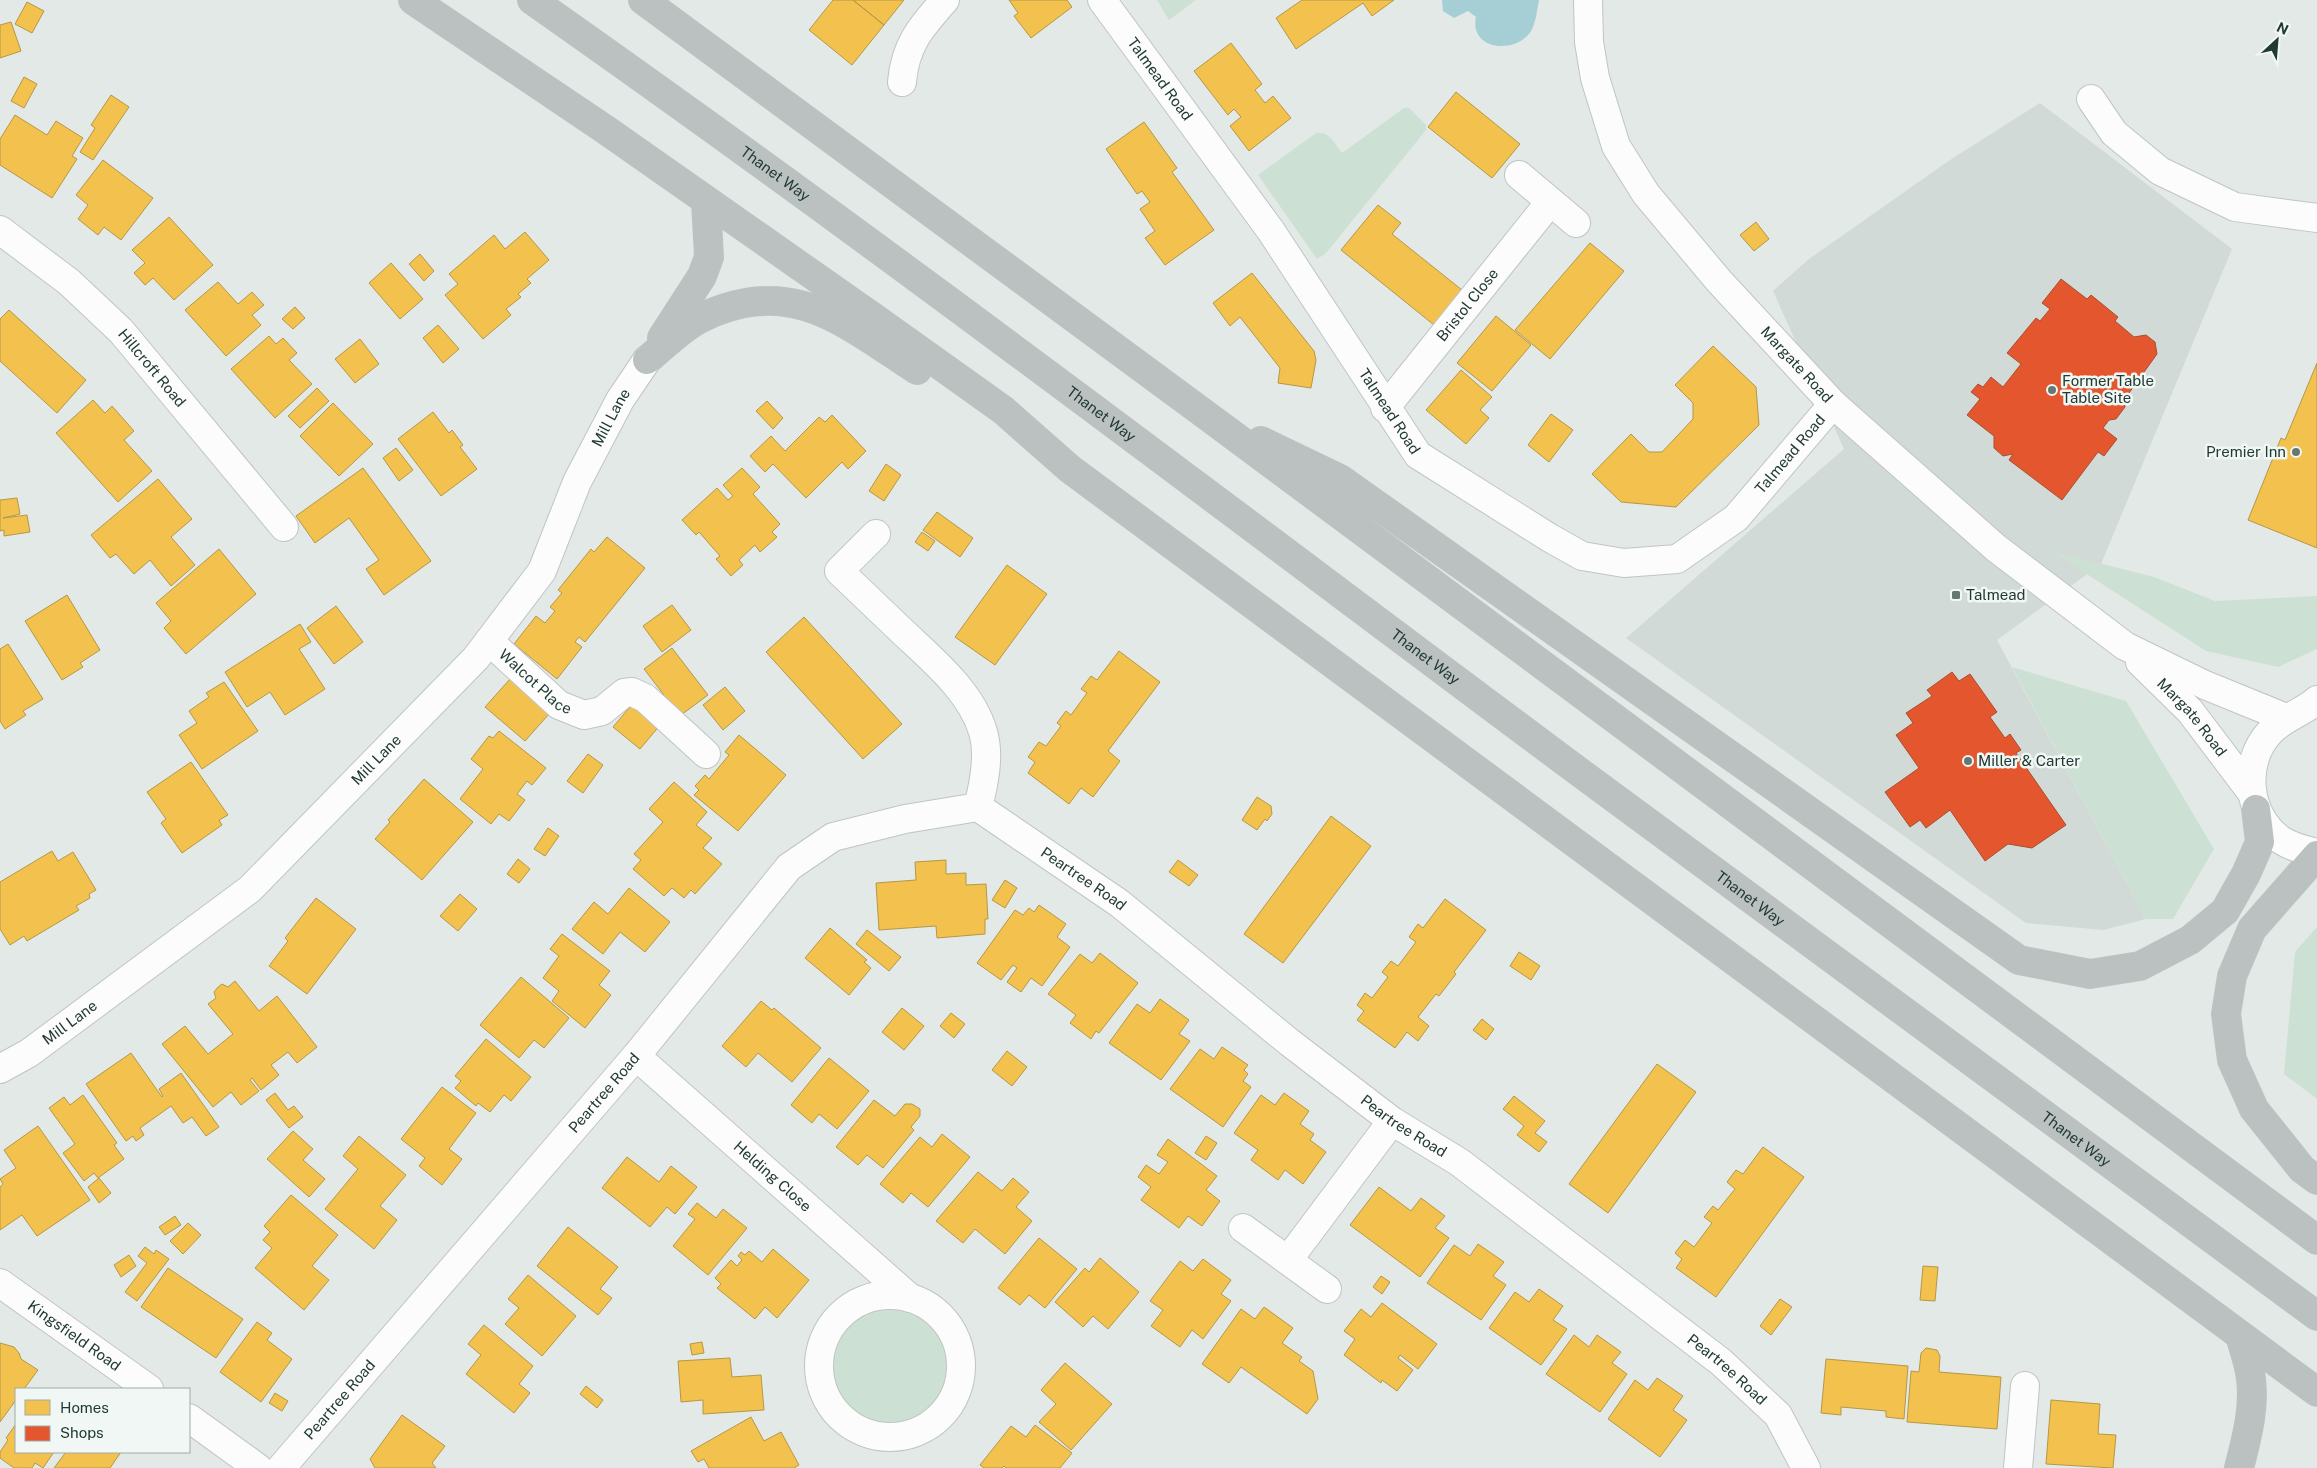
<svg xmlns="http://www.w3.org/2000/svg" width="2317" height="1468" font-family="'Public Sans',sans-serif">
<rect width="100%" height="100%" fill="#e3e9e6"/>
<path fill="#d1dad6" d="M2040,103L2232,249L2101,564L1997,640L2146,919L2103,930L2026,923L1626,638L1844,449L1773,291L1809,259L1950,160Z"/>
<path fill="#cce1d3" d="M1157,0H1196L1169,20Z
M1404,108H1409L1426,125V130L1335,242L1325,254L1317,259L1258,175L1316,133C1330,131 1334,143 1342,153Z
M2051,551L2154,577L2215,601L2317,596V649L2278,667L2206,651Z
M2012,667L2126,701L2214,849L2173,919H2146Z
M2317,927V1099L2284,1074L2295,952Z
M819 1366a71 71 0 1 1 142 0a71 71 0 1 1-142 0Z"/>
<path fill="#a5ced5" d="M1442,0H1539C1537,9 1536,23 1531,31C1516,55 1469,50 1476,17L1468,11L1454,18L1443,11Z"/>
<path fill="#f2c14e" stroke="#b49846" d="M833,0H853L884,25L852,65L809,30Z
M853,0H904L884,25Z
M1009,0H1067L1072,7L1031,38L1014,16L1018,13Z
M1302,0H1394L1372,16L1363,3L1296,49L1276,18Z
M27,2L44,11L32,33L15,24Z
M11,22L21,51L0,58V25Z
M1231,43L1262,84L1255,90L1265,103L1273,96L1291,118L1249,151L1230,126L1241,117L1234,109L1228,115L1194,71Z
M24,77L37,84L24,108L11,101Z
M1456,92L1520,144L1492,178L1428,127Z
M111,95L129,107L93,160L80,152L95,128L91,125Z
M15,115L47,135L56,121L83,138L72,156L77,159L52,198L0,165V139Z
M1144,122L1177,168L1172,172L1214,230L1165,265L1145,238L1155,231L1140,209L1150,202L1142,191L1137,194L1106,149Z
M103,160L153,198L121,240L104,227L98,235L78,219L88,205L76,195Z
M1378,205L1401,223L1392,234L1462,290L1434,325L1341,250Z
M169,217L213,265L174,300L153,278L145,285L134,273L145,263L132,250Z
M1756,222L1769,239L1754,251L1740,235Z
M525,232L549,260L527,279L531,283L518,294L521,297L506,309L511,315L483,339L445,295L458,284L449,274L494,235L505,249Z
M1590,243L1624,271L1550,359L1515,330Z
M420,254L434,271L424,281L409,264Z
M391,263L423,299L400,319L369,283Z
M1252,273L1314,351L1316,360L1311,388L1278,383L1280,368L1240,317L1230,326L1213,303Z
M218,282L238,304L252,292L264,305L252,315L261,325L226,356L185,310Z
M295,307L305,318L293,329L282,319Z
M9,310L86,380L57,413L0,361V319Z
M1496,316L1531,345L1492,391L1457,363Z
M438,325L459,349L443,363L423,338Z
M269,336L276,344L283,338L297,353L289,360L312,384L275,418L231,369Z
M360,339L379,364L355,383L335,359Z
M1713,346L1756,387L1759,425L1676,507L1621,502L1592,474L1631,434L1649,452H1662L1693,419V403L1675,385Z
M2317,363V548L2248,520L2281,438L2285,440Z
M1461,370L1492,397L1480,410L1489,418L1466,444L1426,410Z
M317,388L329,401L300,428L288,416Z
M93,400L105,413L112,406L134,431L124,440L152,471L118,502L56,433Z
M767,401L783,418L773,429L756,411Z
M333,403L373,444L339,476L300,436Z
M433,412L449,433L452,430L463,445L460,447L477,469L441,496L398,439Z
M1551,414L1573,430L1549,462L1528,445Z
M832,415L866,451L848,469L842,462L806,498L773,464L765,472L750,456L771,436L785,451L819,417L825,422Z
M396,448L413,470L399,481L383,458Z
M886,464L901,475L884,501L869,491Z
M363,468L431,561L384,595L366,569L379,560L349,518L315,543L296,516Z
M742,468L760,487L753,494L780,524L772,532L777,537L760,552L755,545L739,560L743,565L731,576L716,559L720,556L699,532L696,535L682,520L717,488L728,500L733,496L723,485Z
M158,479L192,519L171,537L195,565L171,586L150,560L134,574L116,554L110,558L91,535Z
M17,498L20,514L3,518L27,515L30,532L4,536V530L0,531V500Z
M937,512L973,538L960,557L923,530Z
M922,532L935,541L928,551L915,542Z
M607,537L645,568L585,642L579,637L575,642L582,647L557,679L514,644L536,616L545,623L555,611L550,607L562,593L558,590L591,549L594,552Z
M219,549L256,594L186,654L164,628L171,621L156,603Z
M1007,565L1047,594L995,665L955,637Z
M67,595L100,650L80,663L83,667L62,680L25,621Z
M672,605L691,630L662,652L643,626Z
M336,606L363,642L334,664L307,628Z
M804,617L902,724L863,759L766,652Z
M300,624L311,642L299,649L325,689L285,715L270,692L247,707L225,672Z
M8,644L43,699L23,711L26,715L5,729L0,721V649Z
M672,648L708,695L677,718L661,697L664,695L644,669Z
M1119,651L1160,682L1108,751L1120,761L1093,797L1081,788L1069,804L1028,773L1035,762L1028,757L1039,742L1046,746L1061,726L1057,723L1066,711L1071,715L1087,693L1081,689L1091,676L1097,680Z
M510,679L549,714L525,741L485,707Z
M224,682L258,731L202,769L179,735L197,723L189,711L209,697L206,693Z
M725,687L745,711L723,730L703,705Z
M634,702L661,724L640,749L613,727Z
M499,731L546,768L532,785L527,781L517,794L525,800L509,821L499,814L491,824L460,799L483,769L471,759L489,736L493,738Z
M739,735L786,775L738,831L694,795L699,790L695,786L705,775L709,779L729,755L725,752Z
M588,754L603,765L583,793L567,781Z
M191,762L228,815L219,820L222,825L182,853L161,823L166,819L147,792Z
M424,779L473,822L422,880L375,839L390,822L388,820Z
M674,782L707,812L696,825L712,838L703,848L722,864L695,894L691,890L684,898L672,888L664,896L633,869L641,860L634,854L663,822L649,809Z
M1257,797L1271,806L1272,814L1267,821L1265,819L1257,830L1242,820Z
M1331,816L1371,846L1283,963L1244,934Z
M548,828L559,836L545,856L534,849Z
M52,851L58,861L73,852L96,890L89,894L90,898L76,906L79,910L27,941L24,936L10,945L0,929V882Z
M518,859L530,869L519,883L507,874Z
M946,860V874L966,873V885L986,884L988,919H985V934L937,938L936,926L879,930L876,883L916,880L915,862Z
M1178,860L1198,875L1189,886L1169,872Z
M1005,880L1017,888L1005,908L992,900Z
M629,888L670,922L645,952L620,932L603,954L572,929L594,902L608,914Z
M460,894L477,909L458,931L440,916Z
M316,898L356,929L307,994L269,966L288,941L285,938Z
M1445,899L1486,930L1454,972L1456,974L1439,996L1436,994L1418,1017L1429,1026L1418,1041L1407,1032L1395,1048L1357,1020L1364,1011L1357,1005L1365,993L1372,998L1388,977L1382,972L1391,961L1398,966L1416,942L1409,937L1418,924L1423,928Z
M1039,905L1066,924L1057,937L1070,947L1042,986L1031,978L1021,992L1007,982L1017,968L1013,965L1001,980L977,963L1015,910L1023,915L1029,908L1034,912Z
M830,928L867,960L864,962L871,968L849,995L805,958Z
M867,930L901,957L889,971L856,944Z
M562,934L610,971L599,985L611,995L585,1028L552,1001L559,991L543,978L559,956L550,949Z
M1519,952L1540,966L1531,980L1510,966Z
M1100,953L1138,983L1099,1033L1096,1031L1091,1039L1070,1023L1076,1015L1048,994L1080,954L1092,963Z
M521,977L569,1018L544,1048L534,1040L519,1058L480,1025Z
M235,981L259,1011L277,996L317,1047L297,1063L288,1052L271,1065L279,1075L261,1090L252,1078L250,1080L259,1091L241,1105L231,1092L213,1107L162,1044L185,1026L208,1054L233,1034L208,1004L216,998L214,992L218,987L222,984L228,987Z
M1160,999L1189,1020L1179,1034L1190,1041L1161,1080L1109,1043L1137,1004L1150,1013Z
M761,1001L772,1010L774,1008L821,1048L792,1082L758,1053L746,1067L722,1046Z
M902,1008L924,1026L904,1050L882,1032Z
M951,1013L965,1024L954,1038L940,1026Z
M1482,1019L1494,1029L1486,1040L1473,1030Z
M486,1039L531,1077L511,1101L504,1095L490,1112L478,1103L476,1106L455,1088L461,1081L455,1076Z
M1222,1047L1248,1065L1244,1070L1248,1074L1243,1081L1251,1087L1223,1127L1170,1089L1200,1049L1214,1059Z
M1007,1051L1027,1067L1012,1086L992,1070Z
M131,1053L162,1097L163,1096L159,1089L181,1073L219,1127L206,1136L192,1117L183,1123L171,1106L140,1128L144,1135L136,1141L133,1136L126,1141L86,1084Z
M829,1058L869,1091L837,1129L819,1114L812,1123L791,1105Z
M1657,1064L1696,1092L1608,1213L1569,1184Z
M442,1087L476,1113L449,1149L462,1159L442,1185L419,1166L425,1158L401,1139Z
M275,1093L288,1110L294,1106L303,1117L289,1128L266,1100Z
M1284,1093L1309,1111L1300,1124L1314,1134L1310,1140L1326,1152L1303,1184L1285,1170L1278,1180L1251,1160L1258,1150L1234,1133L1261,1095L1275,1105Z
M83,1095L117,1143L114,1145L124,1159L98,1178L94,1173L84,1181L63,1153L75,1144L49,1108L64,1097L70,1105Z
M1514,1096L1545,1121L1535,1133L1547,1142L1539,1152L1517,1135L1524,1126L1503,1109Z
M874,1100L895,1116L905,1104H912L920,1109V1116L911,1127L914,1130L883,1168L867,1155L858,1165L836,1147Z
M38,1126L90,1200L37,1236L22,1215L0,1230V1187L3,1184L0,1179L16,1168L4,1150Z
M293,1131L313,1149L303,1160L325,1179L309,1197L267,1159Z
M942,1134L970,1157L928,1207L911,1193L903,1203L880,1184L920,1137L932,1147Z
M359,1136L406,1175L380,1206L397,1220L374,1249L325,1209L358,1169L343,1156Z
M1206,1136L1217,1143L1206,1160L1195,1153Z
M1168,1139L1217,1176L1206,1190L1220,1201L1202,1226L1188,1216L1179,1228L1141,1200L1151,1187L1138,1177L1146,1165L1159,1174L1168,1162L1157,1155Z
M1763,1147L1804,1177L1716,1297L1676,1268L1682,1259L1675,1253L1685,1240L1694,1247L1712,1223L1704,1217L1713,1206L1718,1210L1735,1189L1727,1182L1736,1170L1743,1174Z
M627,1157L659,1182L671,1166L697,1187L675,1214L667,1207L650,1227L602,1188Z
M978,1172L1002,1191L1013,1178L1029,1192L1016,1207L1032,1221L1005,1254L975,1229L963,1243L936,1221Z
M99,1178L111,1193L99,1203L88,1187Z
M1379,1187L1411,1211L1421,1198L1445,1216L1435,1228L1449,1238L1420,1277L1350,1225Z
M291,1195L338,1235L312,1266L329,1280L304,1310L255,1268L272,1248L263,1240L270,1232L264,1226Z
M697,1203L716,1218L723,1209L747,1228L708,1275L673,1246L695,1219L688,1214Z
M175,1216L181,1225L165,1235L159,1227Z
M188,1223L201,1235L183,1254L170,1241Z
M568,1227L618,1267L600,1289L612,1298L598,1315L537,1266Z
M1039,1238L1077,1269L1045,1308L1029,1295L1020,1305L998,1288Z
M1478,1244L1504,1262L1493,1276L1506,1285L1481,1320L1427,1283L1454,1245L1470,1256Z
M145,1247L154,1254L156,1250L169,1259L137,1301L125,1292L147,1263L138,1256Z
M773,1249L809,1280L777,1318L765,1307L755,1319L717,1288L721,1284L715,1278L731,1260L737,1266L742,1260L738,1256L741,1252L745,1255L749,1251L762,1262Z
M129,1255L136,1266L121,1277L114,1265Z
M1100,1258L1139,1292L1108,1329L1093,1316L1083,1327L1055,1302L1085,1268L1089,1272Z
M1203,1259L1231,1280L1221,1294L1231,1301L1203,1339L1192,1330L1180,1347L1151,1326L1163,1310L1150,1301L1180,1261L1193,1271Z
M1923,1266L1938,1267L1935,1301L1920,1300Z
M168,1268L243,1319L216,1358L141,1307Z
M528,1275L576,1316L542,1356L505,1324L519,1308L508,1299Z
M1381,1276L1390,1282L1382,1294L1373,1287Z
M1539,1289L1563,1306L1553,1320L1567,1329L1541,1365L1489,1328L1515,1292L1529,1302Z
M1780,1299L1792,1307L1771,1335L1760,1326Z
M1382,1303L1437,1344L1418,1369L1400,1355L1398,1358L1413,1370L1397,1391L1382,1380L1381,1383L1344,1355L1355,1339L1344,1331L1361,1309L1371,1317Z
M1264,1307L1293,1328L1282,1343L1302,1357L1299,1361L1313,1371L1318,1399L1307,1414L1241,1367L1229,1383L1202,1364L1241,1309L1255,1319Z
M257,1322L272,1333L267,1340L292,1359L261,1402L220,1372Z
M484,1325L533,1366L519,1384L530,1393L514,1413L466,1374L481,1355L468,1344Z
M1574,1335L1589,1347L1597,1335L1621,1352L1612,1363L1627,1374L1600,1412L1546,1374Z
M702,1342L704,1353L692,1355L690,1344Z
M0,1343L14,1347L19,1353L21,1359L38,1370L24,1389H16V1400L0,1422Z
M1926,1348L1937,1350L1940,1356L1939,1372L2001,1377L1997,1429L1907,1422L1911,1371L1919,1372L1921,1353Z
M730,1358L732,1377L761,1375L764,1410L703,1414V1400L681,1402L678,1361Z
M1826,1359L1908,1366L1904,1419L1886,1417V1411L1841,1407V1415L1821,1413Z
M1065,1363L1112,1404L1071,1450L1039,1422L1056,1404L1041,1390Z
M1657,1378L1683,1396L1673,1410L1687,1420L1660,1457L1608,1419L1635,1380L1648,1390Z
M586,1386L603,1400L597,1408L580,1394Z
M275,1393L288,1401L282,1411L269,1403Z
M2051,1400L2100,1404L2098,1434L2116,1435L2113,1468L2046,1464Z
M402,1415L445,1446L432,1463L436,1468H375L370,1459Z
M751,1417L764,1441L781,1432L799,1465L794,1468H709L704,1459L698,1462L691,1451Z
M16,1424V1452H54L43,1468L35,1463L32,1468H14L0,1458V1452L8,1440L6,1438Z
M1035,1425L1072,1453L1060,1468H1006L1004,1466L1002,1468H984L980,1465L1011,1426L1026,1437Z
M66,1452H121L110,1468H54Z"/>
<path fill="#e4572e" stroke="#aa4e30" d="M2061,279L2087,299L2091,295L2118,317L2115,321L2134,337L2146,335L2155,342L2157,354L2124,400L2125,407L2116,419L2109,420L2103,428L2117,439L2104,456L2098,452L2062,500L2009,460L2013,454L2003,456L1994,448V436L1967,415L1980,399L1971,392L1978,384L1983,387L1991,377L2003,387L2021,364L2007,353L2036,318L2040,321L2050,309L2042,303Z
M1952,672L1959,681L1970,674L1997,712L1990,717L2005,738L2010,734L2021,750L2016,753L2066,825L2032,848L2008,844L1985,861L1950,810L1926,828L1920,820L1910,827L1885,792L1919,768L1896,735L1913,723L1906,713L1932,696L1927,690Z"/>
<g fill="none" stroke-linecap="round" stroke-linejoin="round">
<defs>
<g id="minor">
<path id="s1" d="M1102,0L1271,231L1418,455L1550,538L1582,556L1624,563L1677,559L1736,518L1833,404"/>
<path id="s2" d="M1588,0L1589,42L1595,78L1616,146L1646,194L1719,281L1833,404L1996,548L2125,646L2205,685L2286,718"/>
<path d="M902,82C905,45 921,27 945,0"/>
<path d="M2091,99L2114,133L2160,171L2235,207L2317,218"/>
<path d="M1519,175L1576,223"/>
<path id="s3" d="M0,230L69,282L121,331L284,527"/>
<path id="s4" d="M1385,408L1550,202"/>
<path d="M876,534L839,571C861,592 883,613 905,634C934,661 972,693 983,732C990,755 984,784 978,807"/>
<path id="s5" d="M489,641L559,705L584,715L602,711L624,693L632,692L645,698L706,754"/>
<path id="s6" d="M2140,662L2190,711L2252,793"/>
<path d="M2317,700C2302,713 2283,718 2270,732C2241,763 2247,816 2281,840C2292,847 2304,850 2317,853"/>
<path id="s7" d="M636,1056L910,1298"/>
<path id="s8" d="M0,1069L29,1053L250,889L476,658L542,571L577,482L620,400L647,360"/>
<path d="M1243,1228L1327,1289"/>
<path d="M1288,1260L1392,1121"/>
<path id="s9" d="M0,1283L149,1389"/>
<circle cx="890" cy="1366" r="71"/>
<path d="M189,1418L258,1468"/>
<path id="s10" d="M281,1468L636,1056L789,867L833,837L905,819L978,807L1119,903L1289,1042L1392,1121L1459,1162L1721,1362L1778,1415L1806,1468"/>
<path d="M2018,1468L2025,1386"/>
</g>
<g id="highway">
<path d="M413,0L606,130L877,320L1003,410L1070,469L2317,1392"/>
<path id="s11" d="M532,0C888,250 1233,514 1582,774C1826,955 2071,1136 2317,1316"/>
<path d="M643,0L1206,415L2317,1240"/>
<path d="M662,338L702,276L709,257L706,202"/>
<path d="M647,360C664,346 681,328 701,318C791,274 845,323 917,370"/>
<path d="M1261,441L1340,479L2019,960L2090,974L2140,966L2190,940L2225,911L2246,874L2260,842L2256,809"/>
<path d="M2317,855L2252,929L2232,976L2226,1014L2232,1060L2254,1109L2302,1169L2317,1180"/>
<path d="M2239,1468C2247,1437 2256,1404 2250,1372C2248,1361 2244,1350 2241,1338"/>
</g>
</defs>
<use href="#minor" stroke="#c0c5c3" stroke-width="30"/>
<use href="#highway" stroke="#bcc4c2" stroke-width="30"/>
<use href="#minor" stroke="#fbfcfb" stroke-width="28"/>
<use href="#highway" stroke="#bac1c0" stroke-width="28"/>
</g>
<g fill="#667772" stroke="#f1f7f4" stroke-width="2">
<circle cx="2052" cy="390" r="5"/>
<circle cx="2296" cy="452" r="5"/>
<rect x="1951" y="590" width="10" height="10" rx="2.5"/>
<circle cx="1968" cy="761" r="5"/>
</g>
<g text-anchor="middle" stroke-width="5" stroke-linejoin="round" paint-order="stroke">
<g font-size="15" fill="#223a34" stroke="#f1f7f4">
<text dy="5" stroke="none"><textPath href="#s1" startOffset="98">Talmead Road</textPath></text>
<text dy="5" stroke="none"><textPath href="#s11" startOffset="299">Thanet Way</textPath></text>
<text dy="5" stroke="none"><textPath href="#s4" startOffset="132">Bristol Close</textPath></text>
<text dy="5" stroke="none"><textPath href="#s2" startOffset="434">Margate Road</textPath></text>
<text dy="5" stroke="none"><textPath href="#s3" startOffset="206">Hillcroft Road</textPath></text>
<text dy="5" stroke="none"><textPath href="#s1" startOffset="502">Talmead Road</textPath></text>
<text dy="5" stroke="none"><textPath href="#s11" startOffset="704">Thanet Way</textPath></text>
<text dy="5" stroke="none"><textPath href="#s8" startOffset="909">Mill Lane</textPath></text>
<text dy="5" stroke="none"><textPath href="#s1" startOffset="998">Talmead Road</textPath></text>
<text dy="5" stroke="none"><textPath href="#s11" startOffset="1109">Thanet Way</textPath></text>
<text dy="5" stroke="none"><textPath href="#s5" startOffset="62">Walcot Place</textPath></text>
<text dy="5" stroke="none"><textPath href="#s6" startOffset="76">Margate Road</textPath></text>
<text dy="5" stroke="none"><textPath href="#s8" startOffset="489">Mill Lane</textPath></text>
<text dy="5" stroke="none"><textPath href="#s10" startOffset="1116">Peartree Road</textPath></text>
<text dy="5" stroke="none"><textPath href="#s11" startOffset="1514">Thanet Way</textPath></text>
<text dy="5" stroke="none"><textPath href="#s8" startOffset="84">Mill Lane</textPath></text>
<text dy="5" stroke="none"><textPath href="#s10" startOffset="495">Peartree Road</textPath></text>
<text dy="5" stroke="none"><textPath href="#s10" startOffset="1521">Peartree Road</textPath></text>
<text dy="5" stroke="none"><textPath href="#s11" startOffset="1919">Thanet Way</textPath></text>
<text dy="5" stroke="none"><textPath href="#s7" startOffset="182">Helding Close</textPath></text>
<text dy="5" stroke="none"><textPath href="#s9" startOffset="91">Kingsfield Road</textPath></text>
<text dy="5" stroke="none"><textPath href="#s10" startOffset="1926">Peartree Road</textPath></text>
<text dy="5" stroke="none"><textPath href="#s10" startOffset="90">Peartree Road</textPath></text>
</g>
<g font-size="15" fill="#223a34" stroke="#f1f7f4" text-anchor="start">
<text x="2062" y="386">Former Table<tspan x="2062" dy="17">Table Site</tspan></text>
<text x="2286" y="457" text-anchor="end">Premier Inn</text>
<text x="1966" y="600">Talmead</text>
<text x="1978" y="766">Miller &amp; Carter</text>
</g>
</g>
<rect x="15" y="1388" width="175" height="65" fill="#f1f7f4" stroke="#9eaba7"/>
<rect x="25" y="1400" width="25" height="15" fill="#f2c14e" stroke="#9eaba7"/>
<text x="60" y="1413" font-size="15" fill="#223a34">Homes</text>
<rect x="25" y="1426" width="25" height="15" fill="#e4572e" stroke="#9eaba7"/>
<text x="60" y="1438" font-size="15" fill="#223a34">Shops</text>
<g transform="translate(2277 40) rotate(26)" stroke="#f1f7f4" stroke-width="4" paint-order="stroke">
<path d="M0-4L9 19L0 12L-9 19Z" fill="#223a34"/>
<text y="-8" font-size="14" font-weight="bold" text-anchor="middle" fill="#223a34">N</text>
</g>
</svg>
